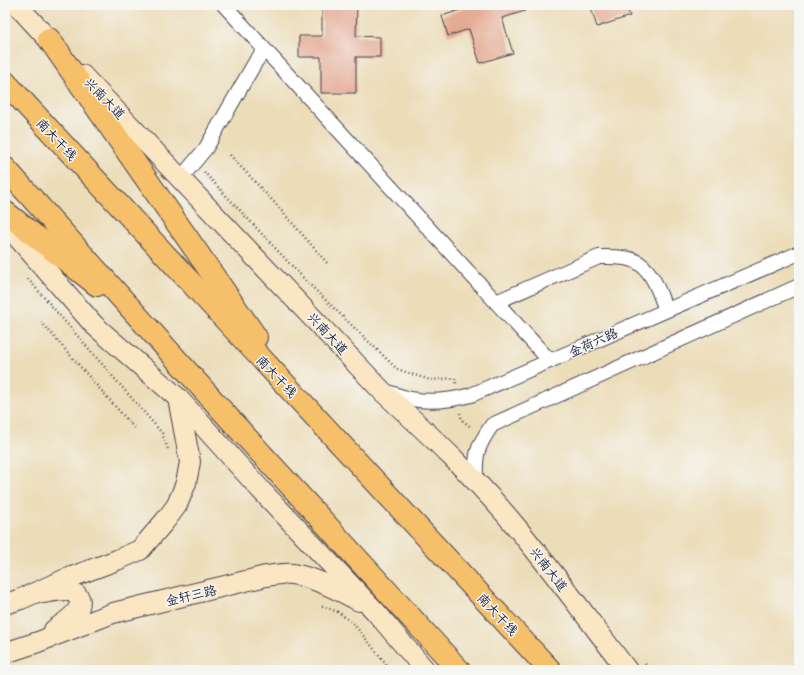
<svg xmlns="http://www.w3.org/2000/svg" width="804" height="675" viewBox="0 0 804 675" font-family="'Comic Neue','LXGW WenKai TC',sans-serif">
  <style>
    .building { fill: #e4a790 }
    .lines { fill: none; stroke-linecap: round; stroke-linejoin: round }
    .street-casing { stroke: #403e4e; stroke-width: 16 }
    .secondary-casing { stroke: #403e4e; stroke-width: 22 }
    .highway-casing { stroke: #403e4e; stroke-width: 24 }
    .path { stroke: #403e4e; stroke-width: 2.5; stroke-dasharray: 1 3; stroke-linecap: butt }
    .street { stroke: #fff; stroke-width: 14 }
    .secondary { stroke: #fbe6c4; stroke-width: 20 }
    .highway { stroke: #f6c06b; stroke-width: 22 }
    .labels { text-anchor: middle; stroke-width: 3; stroke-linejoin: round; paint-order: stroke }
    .street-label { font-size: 13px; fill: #22223b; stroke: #f6f6f2 }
  </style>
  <rect width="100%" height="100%" fill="#f6f6f2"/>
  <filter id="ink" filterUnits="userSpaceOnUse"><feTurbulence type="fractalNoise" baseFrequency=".025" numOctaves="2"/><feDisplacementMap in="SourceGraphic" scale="8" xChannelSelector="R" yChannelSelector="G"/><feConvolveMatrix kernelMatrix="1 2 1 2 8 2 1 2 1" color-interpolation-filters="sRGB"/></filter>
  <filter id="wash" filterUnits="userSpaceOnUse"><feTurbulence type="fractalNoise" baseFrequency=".012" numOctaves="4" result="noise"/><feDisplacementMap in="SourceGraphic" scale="16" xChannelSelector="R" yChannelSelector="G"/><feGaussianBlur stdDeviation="0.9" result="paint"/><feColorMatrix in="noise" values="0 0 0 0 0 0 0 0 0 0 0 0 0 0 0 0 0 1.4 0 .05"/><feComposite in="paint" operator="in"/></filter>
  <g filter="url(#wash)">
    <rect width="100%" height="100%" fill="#ecddb9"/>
    <g id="blocks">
      <!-- building -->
      <g class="building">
        <path d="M461 5H523L525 11 502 18 513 53 480 63 469 29 448 36 442 16 463 9Z"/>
        <path d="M590 5H626L630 16 597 27Z"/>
        <path d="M322 6H357L356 36 380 37V57H356V93H321V57H299V36H322Z"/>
      </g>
    </g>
  </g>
  <g filter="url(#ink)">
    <use href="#blocks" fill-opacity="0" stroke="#403e4e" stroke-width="1"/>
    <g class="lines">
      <defs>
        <g id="street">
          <path d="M224 5 550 361"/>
          <path d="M181 178 206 148 256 61 265 50"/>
          <path d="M496 302 599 257C610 257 623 256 633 260 653 268 659 293 666 310"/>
          <path d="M385 391C394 394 403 398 412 399 432 403 452 400 471 395L799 253"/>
          <path d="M476 482C475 455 476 448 492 425L799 286"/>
        </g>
        <g id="secondary">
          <path d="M17 5 60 52"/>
          <path d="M82 75 382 391C429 434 477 479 518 529 556 575 591 623 627 670"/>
          <path d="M5 223 94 325 178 398 260 489 375 611 425 670"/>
          <path d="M44 593C55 591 72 586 79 598 81 601 80 604 79 607 75 617 62 624 54 630"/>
          <path d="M5 604 21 599 66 579 117 560 140 550 165 521 177 505 186 483 190 462 178 398"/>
          <path d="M5 653 38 642 113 613 266 576C274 575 284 573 292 574 313 577 341 591 359 601"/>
        </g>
        <g id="highway">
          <path d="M49 39 256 337"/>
          <path d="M5 82 550 670"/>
          <path d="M5 168 236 426 459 670"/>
          <path d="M5 212 97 285"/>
        </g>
      </defs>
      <!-- street casing -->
      <use href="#street" class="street-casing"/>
      <!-- secondary casing -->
      <use href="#secondary" class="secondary-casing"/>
      <!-- highway casing -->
      <use href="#highway" class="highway-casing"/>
      <!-- path -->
      <g class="path">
        <path d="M230 155 273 201 328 264"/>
        <path d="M204 172 307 282 397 369 430 380 455 378 456 384"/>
        <path d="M28 279 162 433 168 449"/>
        <path d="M41 322 136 430"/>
        <path d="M460 413 462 420 472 428"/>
        <path d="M322 606 338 612 353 623 391 670"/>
        <path d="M645 664 650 670"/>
      </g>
      <!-- street -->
      <use href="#street" class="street"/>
      <!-- secondary -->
      <use href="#secondary" class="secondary"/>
      <!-- highway -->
      <use href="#highway" class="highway"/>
    </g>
  </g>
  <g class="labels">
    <!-- street labels -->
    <g class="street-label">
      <text transform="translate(105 98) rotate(46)" y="5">兴南大道</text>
      <text transform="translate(57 139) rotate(47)" y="5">南大干线</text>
      <text transform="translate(328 333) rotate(47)" y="5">兴南大道</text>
      <text transform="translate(593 342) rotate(-24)" y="5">金荷六路</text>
      <text transform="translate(277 376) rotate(47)" y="5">南大干线</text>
      <text transform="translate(549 569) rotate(52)" y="5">兴南大道</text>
      <text transform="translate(191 595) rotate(-13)" y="5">金轩三路</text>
      <text transform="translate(498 614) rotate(47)" y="5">南大干线</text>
    </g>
  </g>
  <!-- margin -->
  <rect width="804" height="675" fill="none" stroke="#f6f6f2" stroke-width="20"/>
</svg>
